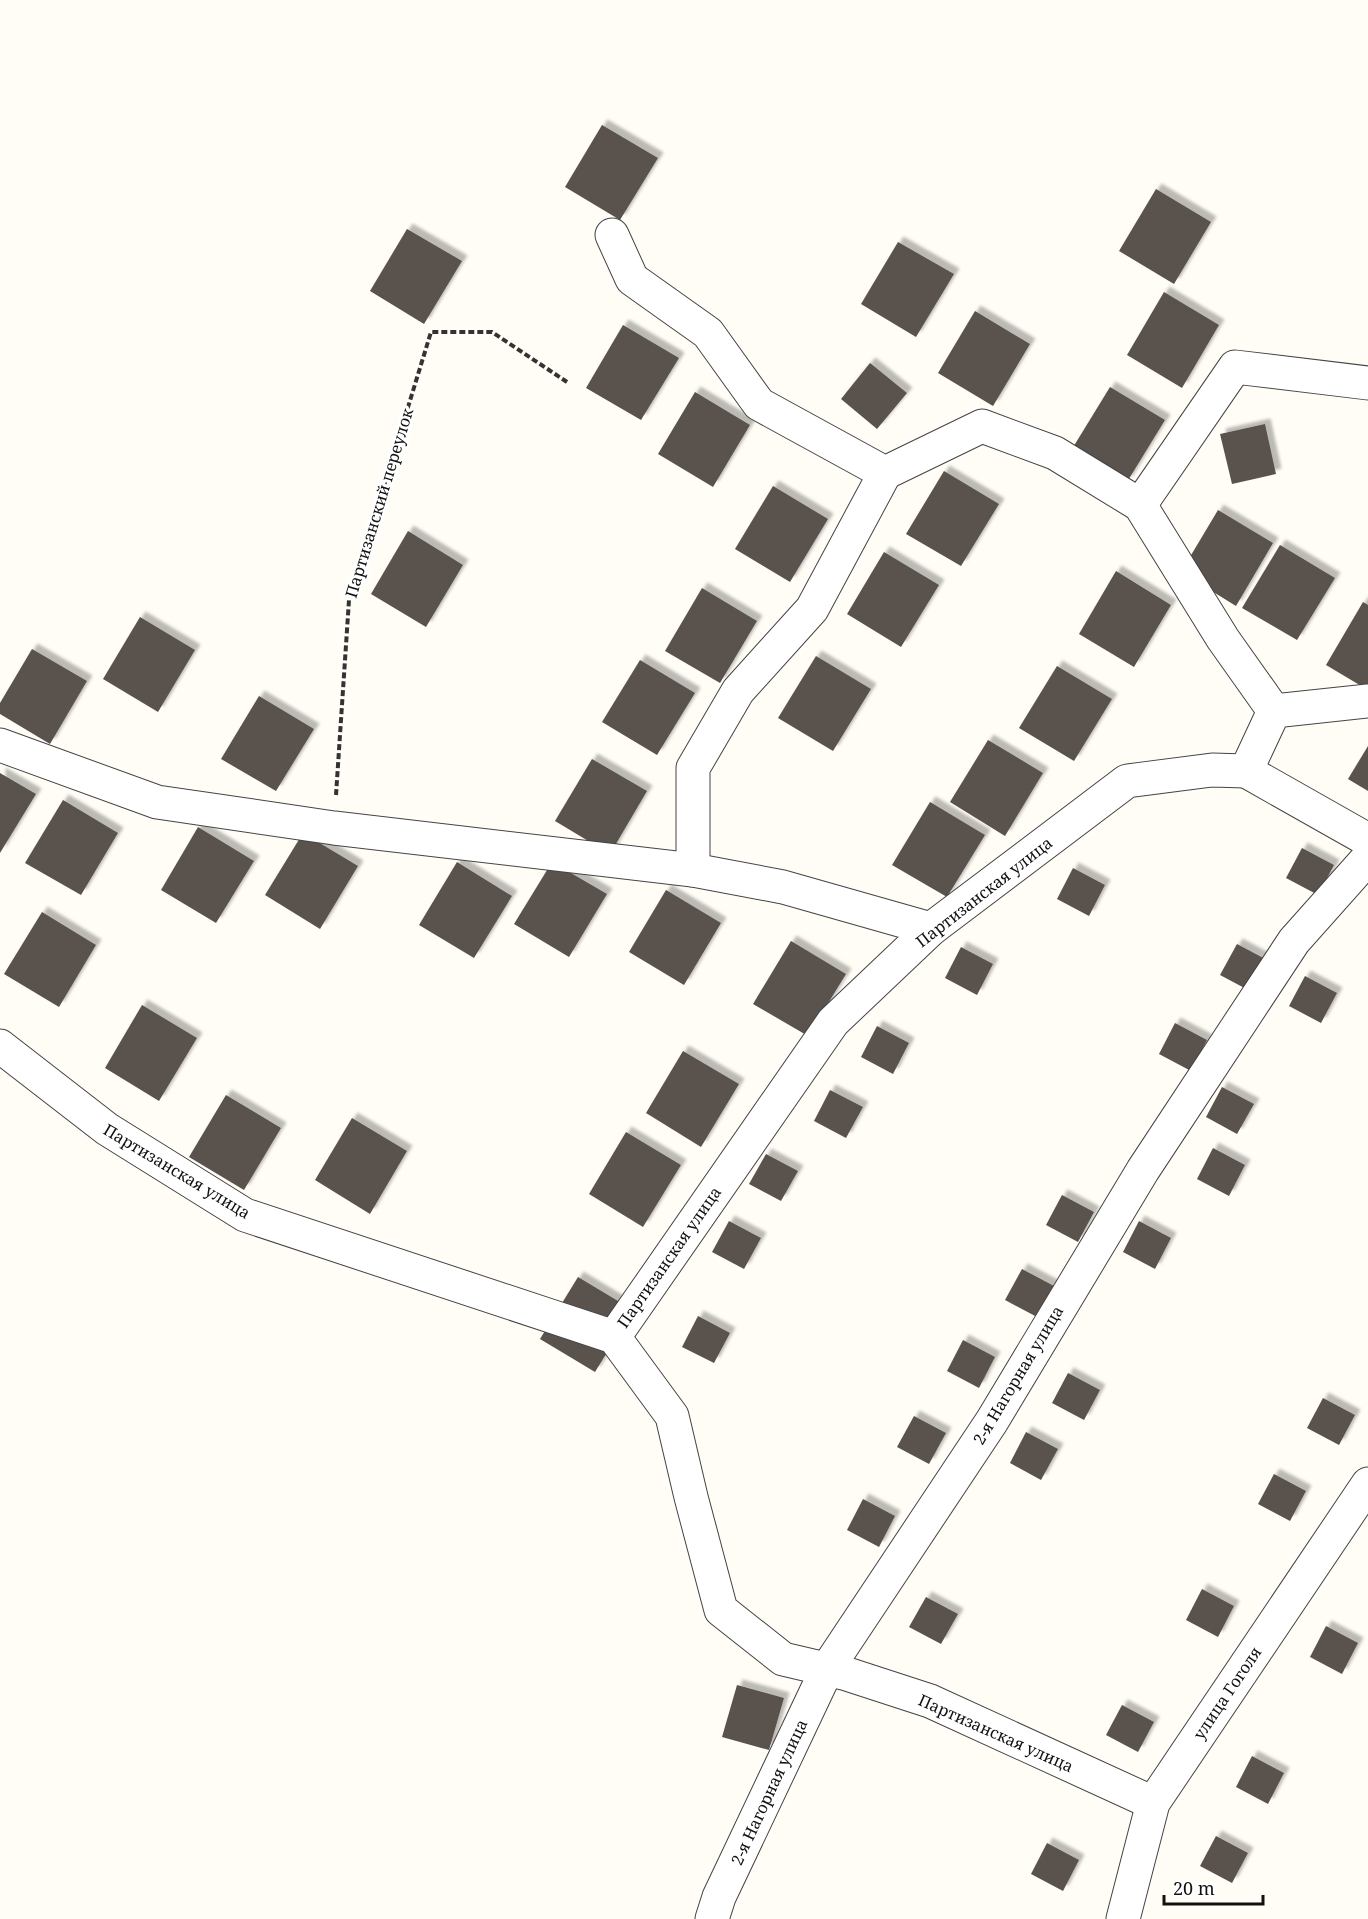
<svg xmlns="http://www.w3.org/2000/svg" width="1368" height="1919" viewBox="0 0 1368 1919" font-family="'Noto Serif',serif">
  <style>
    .building { fill: #5a524d; filter: url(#shadow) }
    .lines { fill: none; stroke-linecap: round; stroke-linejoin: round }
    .minor-casing { stroke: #444; stroke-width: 35 }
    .path { stroke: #333; stroke-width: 4; stroke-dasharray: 6 3; stroke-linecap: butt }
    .minor { stroke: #fff; stroke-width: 33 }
    .labels { text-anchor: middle; stroke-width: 6; stroke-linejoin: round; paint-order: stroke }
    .street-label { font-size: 16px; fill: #111; stroke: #fff }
  </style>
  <defs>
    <filter id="shadow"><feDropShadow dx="5.5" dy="-5.5" stdDeviation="1.5" flood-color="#0004"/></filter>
  </defs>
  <rect width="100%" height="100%" fill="#fffdf5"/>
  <!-- building -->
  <g class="building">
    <path d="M602 125 658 158 620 220 565 187Z"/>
    <path d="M1156 189 1211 222 1174 284 1119 251Z"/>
    <path d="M407 229 462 261 424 324 370 291Z"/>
    <path d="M898 242 954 274 916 337 861 304Z"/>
    <path d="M1164 292 1219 325 1182 388 1127 355Z"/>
    <path d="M975 311 1030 344 993 406 938 373Z"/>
    <path d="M623 325 679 358 641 420 586 388Z"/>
    <path d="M870 363 907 393 877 429 841 399Z"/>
    <path d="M1110 387 1165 420 1127 482 1072 449Z"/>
    <path d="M695 392 750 425 713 487 658 454Z"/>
    <path d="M1265 424 1276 474 1232 484 1220 434Z"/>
    <path d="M944 471 999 504 961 566 906 534Z"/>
    <path d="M773 486 828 519 790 582 735 549Z"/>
    <path d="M1218 510 1273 543 1236 606 1181 572Z"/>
    <path d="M408 531 463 565 426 627 371 594Z"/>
    <path d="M1280 545 1335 578 1297 640 1242 608Z"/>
    <path d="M884 552 939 585 901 647 847 614Z"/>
    <path d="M1116 571 1171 605 1134 667 1079 634Z"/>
    <path d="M702 588 757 621 720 683 665 651Z"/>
    <path d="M1363 602 1368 605V690L1326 665Z"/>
    <path d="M140 617 195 650 158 712 103 679Z"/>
    <path d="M32 649 87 681 50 744 0 714V703Z"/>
    <path d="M816 656 871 689 833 751 778 718Z"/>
    <path d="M640 660 695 693 657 755 602 722Z"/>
    <path d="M1057 666 1112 699 1074 761 1019 728Z"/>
    <path d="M259 696 314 729 276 791 221 759Z"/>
    <path d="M988 740 1043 773 1005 836 950 802Z"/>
    <path d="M1368 746V791L1348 779Z"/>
    <path d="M592 759 647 791 610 854 555 821Z"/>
    <path d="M0 773 36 794 0 853Z"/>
    <path d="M63 800 118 833 81 895 25 863Z"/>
    <path d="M930 802 985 835 947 897 892 865Z"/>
    <path d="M198 827 254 861 216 923 161 890Z"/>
    <path d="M303 833 358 866 320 929 265 895Z"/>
    <path d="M1302 848 1334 865 1318 895 1286 878Z"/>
    <path d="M457 862 512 896 474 958 419 925Z"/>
    <path d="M552 862 607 894 569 957 514 924Z"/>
    <path d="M1073 868 1105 885 1089 916 1057 899Z"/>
    <path d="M666 890 721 923 684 985 629 952Z"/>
    <path d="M42 912 96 945 59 1007 4 974Z"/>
    <path d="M791 941 846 974 808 1036 753 1004Z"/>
    <path d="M1237 944 1269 961 1252 992 1220 975Z"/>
    <path d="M961 947 993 964 977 995 945 978Z"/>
    <path d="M1305 976 1337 993 1321 1023 1289 1006Z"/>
    <path d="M142 1005 197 1038 159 1101 105 1068Z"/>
    <path d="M1175 1023 1207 1040 1191 1071 1159 1054Z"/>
    <path d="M877 1026 909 1043 893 1074 861 1057Z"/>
    <path d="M683 1051 739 1084 701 1147 646 1113Z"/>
    <path d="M1222 1087 1254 1104 1237 1134 1206 1117Z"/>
    <path d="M830 1090 863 1107 846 1138 814 1121Z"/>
    <path d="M226 1095 281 1128 244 1190 189 1157Z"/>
    <path d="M352 1118 407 1151 370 1214 315 1180Z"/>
    <path d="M626 1132 681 1165 643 1227 589 1194Z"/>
    <path d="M1213 1148 1245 1165 1229 1196 1197 1179Z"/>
    <path d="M766 1154 798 1171 781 1201 749 1184Z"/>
    <path d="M1062 1195 1094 1212 1078 1242 1046 1225Z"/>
    <path d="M729 1221 761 1238 744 1269 712 1252Z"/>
    <path d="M1139 1221 1171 1238 1155 1269 1123 1252Z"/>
    <path d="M1022 1269 1054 1286 1037 1317 1005 1300Z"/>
    <path d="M578 1277 633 1310 595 1372 540 1339Z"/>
    <path d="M698 1316 730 1333 714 1363 682 1347Z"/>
    <path d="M963 1340 995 1357 979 1388 947 1371Z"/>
    <path d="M1068 1373 1100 1390 1084 1420 1052 1403Z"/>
    <path d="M1323 1398 1355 1415 1339 1445 1307 1428Z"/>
    <path d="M914 1416 946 1433 929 1464 897 1447Z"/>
    <path d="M1026 1432 1058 1449 1041 1480 1010 1463Z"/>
    <path d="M1274 1474 1306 1491 1290 1521 1258 1504Z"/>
    <path d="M863 1499 895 1516 879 1547 847 1530Z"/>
    <path d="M1202 1589 1234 1606 1218 1637 1186 1620Z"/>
    <path d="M926 1597 958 1614 941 1644 909 1627Z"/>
    <path d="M1326 1626 1358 1643 1342 1674 1310 1657Z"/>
    <path d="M737 1685 784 1698 769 1750 722 1737Z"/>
    <path d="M1122 1705 1154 1722 1138 1752 1106 1735Z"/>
    <path d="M1252 1756 1284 1773 1268 1804 1236 1787Z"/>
    <path d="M1216 1836 1248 1853 1232 1883 1200 1866Z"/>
    <path d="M1047 1843 1079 1860 1063 1891 1031 1874Z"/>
  </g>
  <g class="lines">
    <defs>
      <g id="minor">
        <path d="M612 235 632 279 708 333 759 404 885 473 982 426 1055 453 1140 505 1223 639 1274 711"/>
        <path d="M1140 505 1235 367 1368 383"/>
        <path d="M0 745 157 802 334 828 693 870 783 887 931 929"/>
        <path d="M1246 771 1368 840"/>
        <path d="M693 870V768L738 691 812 609 885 473"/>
        <path d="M0 1046 107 1129 245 1215 614 1337 672 1416 691 1497 721 1610 783 1659 847 1674 930 1701 1153 1803"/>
        <path d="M614 1337 833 1022 931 929 1127 781 1212 770 1246 771 1274 711 1368 701"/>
        <path d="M712 1919 719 1897 827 1669 992 1421 1143 1170 1294 941 1368 858"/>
        <path d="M1123 1919 1153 1803 1368 1484"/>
      </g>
    </defs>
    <!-- minor casing -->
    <use href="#minor" class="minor-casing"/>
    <!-- path -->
    <path class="path" d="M336 795 349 600 431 332H492L567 382"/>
    <!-- minor -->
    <use href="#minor" class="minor"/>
  </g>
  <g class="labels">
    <!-- street labels -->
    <g class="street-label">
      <text transform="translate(379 503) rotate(-73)" y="6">Партизанский переулок</text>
      <text transform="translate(984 892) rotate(-38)" y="6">Партизанская улица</text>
      <text transform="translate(177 1171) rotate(31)" y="6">Партизанская улица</text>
      <text transform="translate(669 1257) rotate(-55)" y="6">Партизанская улица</text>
      <text transform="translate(1018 1375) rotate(-59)" y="6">2-я Нагорная улица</text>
      <text transform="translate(1227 1693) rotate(-56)" y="6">улица Гоголя</text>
      <text transform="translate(996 1733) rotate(24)" y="6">Партизанская улица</text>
      <text transform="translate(769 1792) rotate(-65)" y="6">2-я Нагорная улица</text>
    </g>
  </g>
  <!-- scale -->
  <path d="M1164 1895v9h99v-9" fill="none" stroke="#111111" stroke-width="3"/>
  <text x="1173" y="1895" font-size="18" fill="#111111" stroke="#ffffff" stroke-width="4.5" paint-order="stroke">20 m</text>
</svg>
